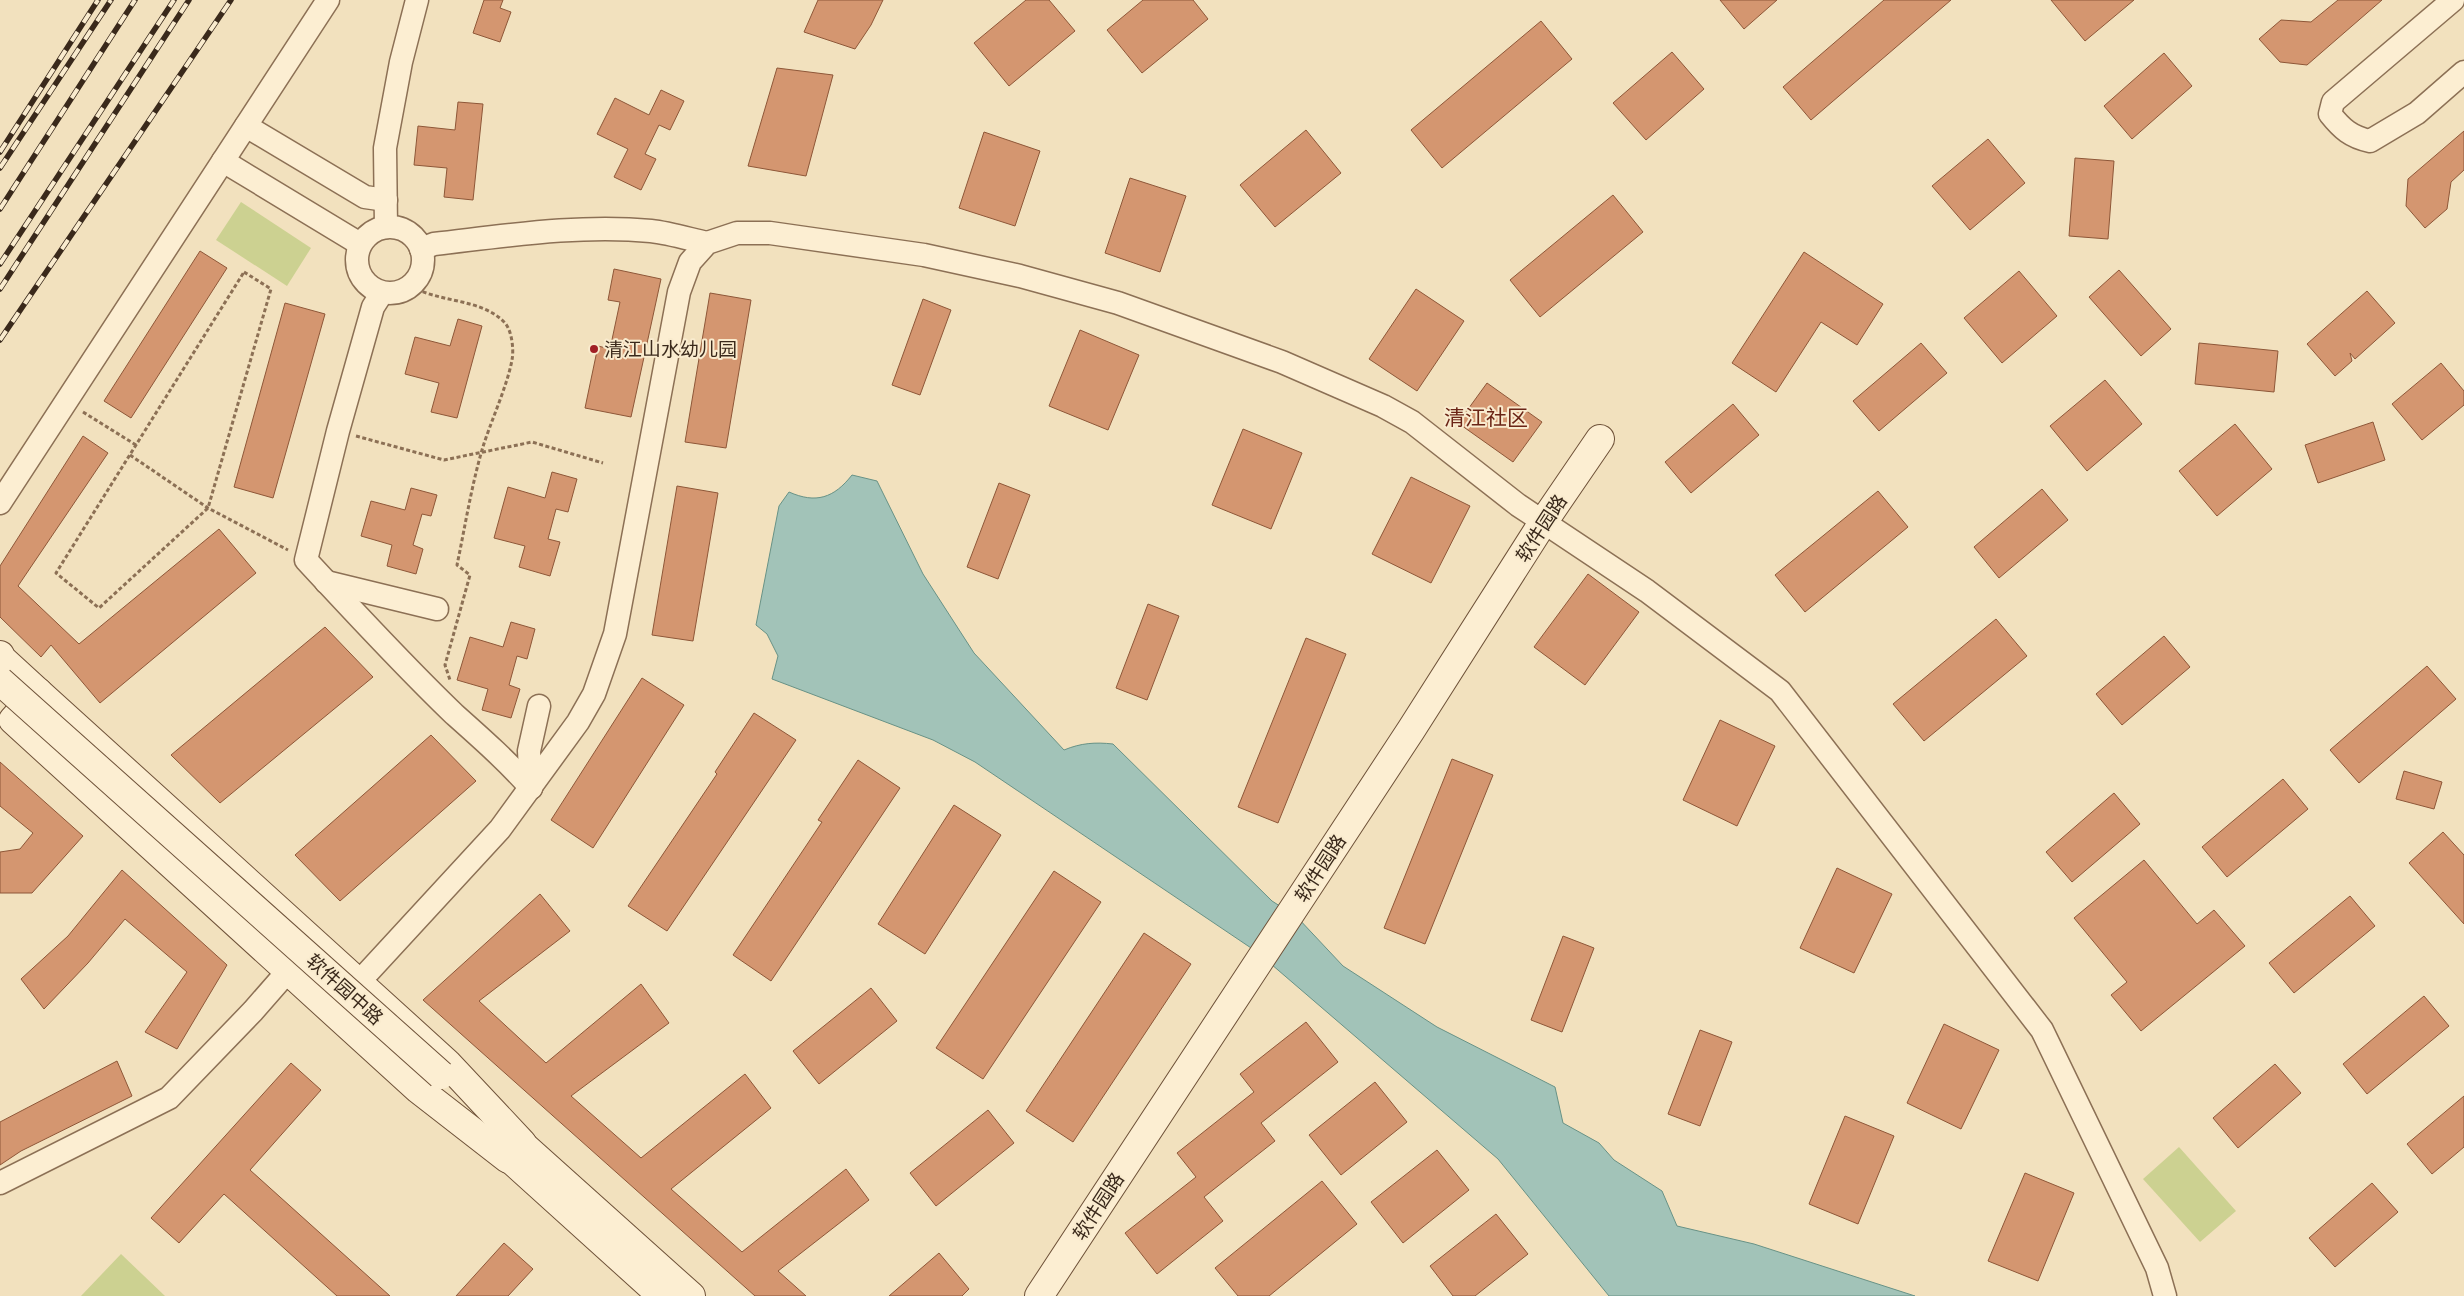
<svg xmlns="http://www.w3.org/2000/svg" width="2464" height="1296" viewBox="0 0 2464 1296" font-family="'Zilla Slab','Noto Sans SC',serif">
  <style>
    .green { fill: #ccd191 }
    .water { fill: #a2c3b8; stroke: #689286 }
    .building { fill: #d49670; stroke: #8e5738 }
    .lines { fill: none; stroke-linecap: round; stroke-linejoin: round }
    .street-casing { stroke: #8c7055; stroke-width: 25 }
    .secondary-casing { stroke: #6e5138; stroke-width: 30 }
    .path { stroke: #8c7055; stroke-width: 3; stroke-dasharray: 4 2.5; stroke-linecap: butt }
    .street { stroke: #fceed2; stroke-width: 22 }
    .secondary { stroke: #fceed2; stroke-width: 28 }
    .rail-casing { stroke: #3a291b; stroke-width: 5.5 }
    .rail { stroke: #f9ebce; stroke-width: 4; stroke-dasharray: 11; stroke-linecap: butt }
    .secondary-bridge-casing { stroke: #6e5138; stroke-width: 30; stroke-linecap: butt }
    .secondary-bridge { stroke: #fceed2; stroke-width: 28 }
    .poi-dot { fill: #a11f24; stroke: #f9ebce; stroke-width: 2 }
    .labels { text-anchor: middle; stroke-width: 4; stroke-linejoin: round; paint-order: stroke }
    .poi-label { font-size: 19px; fill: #3a291b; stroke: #f9ebce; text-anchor: start }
    .street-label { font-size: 19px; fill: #3a291b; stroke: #f9ebce }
    .quarter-label { font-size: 21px; fill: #6b2516; stroke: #f9ebce }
  </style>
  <rect width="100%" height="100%" fill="#f2e1be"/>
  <!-- green -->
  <g class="green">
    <path d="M241 202 311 248 287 286 216 240Z"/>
    <path d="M2179 1147 2236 1211 2200 1242 2143 1179Z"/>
    <path d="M121 1254 165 1296H81Z"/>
  </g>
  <!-- water -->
  <path class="water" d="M852 475 877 481 923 574 974 653 1064 750C1081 743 1095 742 1113 744L1272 901 1297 917 1343 966 1437 1027 1555 1087 1563 1123 1599 1143 1614 1160 1662 1191 1677 1226 1754 1244 1915 1296H1609L1498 1159 1257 952 975 762 933 740 772 679 778 656 767 634 756 625 779 506 789 492C816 504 834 498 852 475Z"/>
  <!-- building -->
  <g class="building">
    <path d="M484 0H503L500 8 511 12 500 42 473 33Z"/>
    <path d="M818 0H883L871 25 855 49 804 32Z"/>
    <path d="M1026 0H1049L1075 31 1009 86 974 43Z"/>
    <path d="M1143 0H1193L1208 19 1142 73 1107 30Z"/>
    <path d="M1720 0H1777L1744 29Z"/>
    <path d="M1884 0H1951L1811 120 1783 87Z"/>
    <path d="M2051 0H2134L2085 41Z"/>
    <path d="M2338 0H2382L2307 65 2280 62 2259 39 2281 20 2311 22Z"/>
    <path d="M1541 21 1572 59 1442 168 1411 130Z"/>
    <path d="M1672 52 1704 89 1646 140 1613 103Z"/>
    <path d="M2164 53 2192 86 2132 139 2104 106Z"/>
    <path d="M777 68 833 75 806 176 748 166Z"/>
    <path d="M661 90 684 101 670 130 659 125 645 154 656 159 641 190 614 177 628 149 597 134 615 98 649 115Z"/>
    <path d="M458 102 483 104 473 200 444 197 447 168 414 165 418 126 455 130Z"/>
    <path d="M1306 130 1341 173 1275 227 1240 185Z"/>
    <path d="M2464 131V170L2451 182 2447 209 2425 228 2406 206 2408 179Z"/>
    <path d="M984 132 1040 151 1015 226 959 208Z"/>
    <path d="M1988 139 2025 183 1970 230 1932 186Z"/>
    <path d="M2075 158 2114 161 2108 239 2069 236Z"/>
    <path d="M1130 178 1186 196 1160 272 1105 253Z"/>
    <path d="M1613 195 1643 232 1540 317 1510 280Z"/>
    <path d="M200 251 227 268 131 418 104 401Z"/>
    <path d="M1804 252 1883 304 1857 345 1821 322 1776 392 1732 363Z"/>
    <path d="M614 269 661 279 631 417 585 408 598 346 610 349 620 302 608 300Z"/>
    <path d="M2119 270 2171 329 2141 356 2089 297Z"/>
    <path d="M2019 271 2057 316 2002 363 1964 318Z"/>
    <path d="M1416 289 1464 321 1417 391 1369 359Z"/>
    <path d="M2367 291 2395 323 2355 359 2350 353 2352 361 2335 376 2307 344Z"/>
    <path d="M710 293 751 300 726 448 685 442Z"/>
    <path d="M923 299 951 310 920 395 892 385Z"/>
    <path d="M285 303 325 314 273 498 234 487Z"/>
    <path d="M458 319 482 326 457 418 431 412 439 383 405 374 415 337 450 346Z"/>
    <path d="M1080 330 1139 355 1108 430 1049 406Z"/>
    <path d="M1921 343 1947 373 1879 431 1853 401Z"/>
    <path d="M2199 343 2278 351 2274 392 2195 384Z"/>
    <path d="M2441 363 2464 391V405L2422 440 2392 404Z"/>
    <path d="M2105 380 2142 424 2087 471 2050 426Z"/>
    <path d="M1487 383 1542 422 1513 462 1458 423Z"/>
    <path d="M1733 404 1759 435 1691 493 1665 462Z"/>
    <path d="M2373 422 2385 460 2318 483 2305 445Z"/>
    <path d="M2235 424 2272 469 2217 516 2179 471Z"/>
    <path d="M1243 429 1302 453 1271 529 1212 505Z"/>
    <path d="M83 436 108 453 18 586 79 644 219 529 256 573 100 703 51 645 41 657 0 617V566Z"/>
    <path d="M552 472 577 479 568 512 556 509 548 539 560 542 550 576 519 567 525 546 494 538 508 487 545 498Z"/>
    <path d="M1411 477 1470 506 1431 583 1372 554Z"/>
    <path d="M999 483 1030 495 998 579 967 567Z"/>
    <path d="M677 486 718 493 693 641 652 635Z"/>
    <path d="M411 488 437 495 431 516 422 514 413 545 423 549 416 574 387 566 392 545 361 536 371 501 405 510Z"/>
    <path d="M2042 489 2068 520 1999 578 1974 547Z"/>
    <path d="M1878 491 1908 527 1805 612 1775 575Z"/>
    <path d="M1588 574 1639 612 1585 685 1534 647Z"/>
    <path d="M1148 604 1179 616 1147 700 1116 688Z"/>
    <path d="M1996 619 2027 656 1924 741 1893 704Z"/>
    <path d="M511 622 535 629 527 659 517 656 509 685 520 689 511 718 482 710 488 689 457 680 470 637 503 647Z"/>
    <path d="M325 627 373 677 220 803 171 755Z"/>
    <path d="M2164 636 2190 667 2122 725 2096 694Z"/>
    <path d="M1306 638 1346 654 1278 823 1238 807Z"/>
    <path d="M2427 666 2456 699 2359 783 2330 750Z"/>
    <path d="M642 678 684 705 593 848 551 820Z"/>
    <path d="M754 713 796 740 667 931 628 906 717 774 715 772Z"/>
    <path d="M1720 720 1775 746 1737 826 1683 800Z"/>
    <path d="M431 735 476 781 340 901 295 855Z"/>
    <path d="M1452 759 1493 775 1425 944 1384 928Z"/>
    <path d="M858 760 900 788 771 981 733 955 822 822 818 820Z"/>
    <path d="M0 762 83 836 32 893H0V852L20 849 33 833 0 806Z"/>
    <path d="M2404 771 2442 782 2434 809 2396 799Z"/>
    <path d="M2283 779 2308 809 2227 877 2202 847Z"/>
    <path d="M2114 793 2140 824 2072 882 2046 852Z"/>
    <path d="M954 805 1001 835 925 954 878 924Z"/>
    <path d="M2443 832 2464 855V924L2409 863Z"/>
    <path d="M2144 860 2197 924 2214 910 2245 946 2141 1031 2111 995 2127 982 2074 918Z"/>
    <path d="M1837 868 1892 894 1854 973 1800 948Z"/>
    <path d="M122 870 227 965 177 1049 145 1032 187 972 125 919 88 963 44 1009 21 979 68 936Z"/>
    <path d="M1054 871 1101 902 983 1079 936 1048Z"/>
    <path d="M540 894 570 931 479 1001 546 1063 641 984 669 1023 571 1096 641 1158 745 1074 771 1108 671 1189 742 1252 846 1169 869 1200 778 1271 806 1296H755L423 1000Z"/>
    <path d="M2350 896 2375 926 2294 993 2269 963Z"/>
    <path d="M1144 933 1191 964 1073 1142 1026 1111Z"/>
    <path d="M1563 936 1594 948 1562 1032 1531 1020Z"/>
    <path d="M871 988 897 1021 819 1084 793 1051Z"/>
    <path d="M2424 996 2449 1026 2367 1094 2343 1064Z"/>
    <path d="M1306 1022 1338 1062 1261 1123 1275 1141 1204 1197 1223 1221 1157 1274 1125 1233 1196 1177 1177 1153 1254 1092 1240 1074Z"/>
    <path d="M1944 1024 1999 1050 1961 1129 1907 1103Z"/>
    <path d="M1700 1030 1732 1042 1700 1126 1668 1114Z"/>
    <path d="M117 1061 132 1096 21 1151 0 1165V1122Z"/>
    <path d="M291 1063 321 1090 250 1170 390 1296H337L224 1194 179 1243 151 1218Z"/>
    <path d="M2275 1064 2301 1093 2238 1148 2213 1118Z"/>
    <path d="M1375 1082 1407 1122 1341 1175 1309 1135Z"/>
    <path d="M2464 1096V1147L2432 1174 2407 1144Z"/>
    <path d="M988 1110 1014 1143 936 1206 910 1173Z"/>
    <path d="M1845 1116 1894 1136 1858 1224 1809 1204Z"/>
    <path d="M1437 1150 1469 1190 1403 1243 1371 1202Z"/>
    <path d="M2025 1173 2074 1193 2038 1281 1988 1261Z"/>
    <path d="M1322 1181 1357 1224 1269 1296H1238L1215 1268Z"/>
    <path d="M2372 1183 2398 1212 2335 1267 2309 1238Z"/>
    <path d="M1496 1214 1528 1254 1475 1296H1453L1430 1266Z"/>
    <path d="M504 1243 533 1269 508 1296H456Z"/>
    <path d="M939 1253 969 1289 962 1296H889Z"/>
  </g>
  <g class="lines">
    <defs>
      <g id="street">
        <path d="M2453 0 2333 102 2330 114C2342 129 2351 137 2370 141L2417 113 2464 72"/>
        <path d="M246 126 365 197 386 200"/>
        <path d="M223 161 360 244"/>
        <circle cx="390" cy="260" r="33"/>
        <path d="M386 227 385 148 401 62 417 0"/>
        <path d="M421 249 434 244C505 236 579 224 651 231 669 233 689 239 707 243"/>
        <path d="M382 293 373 307 338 431 306 560C354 612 403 665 454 714 481 738 507 761 531 788"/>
        <path d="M0 503 328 0"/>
        <path d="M326 582 437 609"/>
        <path d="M531 788 529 751 539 706"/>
        <path d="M359 982 500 829 578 722 594 694 615 634 679 292 690 262 707 243 737 233H770L924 255 1020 276 1118 303 1282 362 1383 406 1412 422 1518 505 1647 591 1780 691 2042 1030 2157 1268 2165 1296"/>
        <path d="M0 1183 169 1098 253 1011 288 971"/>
      </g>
      <g id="secondary">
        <path d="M0 655 2 659 38 692 447 1063 522 1143"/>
        <path d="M38 692 13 720 418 1089 508 1159"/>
        <path d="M508 1132 691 1296"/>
        <path d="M496 1146 662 1296"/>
        <path d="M1039 1296 1411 730 1544 521 1600 439"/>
      </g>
    </defs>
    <!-- street casing -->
    <use href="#street" class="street-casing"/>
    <!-- secondary casing -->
    <use href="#secondary" class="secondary-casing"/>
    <!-- path -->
    <g class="path">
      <path d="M244 272 271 289 208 508 99 608 56 573Z"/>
      <path d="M411 286C439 303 482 298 505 323 512 331 514 350 512 360 507 387 490 423 482 450 471 488 465 527 457 565L470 575 445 665 450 680"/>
      <path d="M83 412 136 445"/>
      <path d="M356 436 444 460 532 442 603 463"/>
      <path d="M130 455 208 508 288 550"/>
    </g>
    <!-- street -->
    <use href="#street" class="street"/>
    <!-- secondary -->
    <use href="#secondary" class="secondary"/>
    <defs>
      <g id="rail">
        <path d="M0 152 98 0"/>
        <path d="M0 168 111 0"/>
        <path d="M0 209 135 0"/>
        <path d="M0 264 174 0"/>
        <path d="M0 289 189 0"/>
        <path d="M0 340 231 0"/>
      </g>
    </defs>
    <!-- rail casing -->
    <use href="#rail" class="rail-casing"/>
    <!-- rail -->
    <use href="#rail" class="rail"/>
    <defs>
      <path id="secondary-bridge" d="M0 681 441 1075"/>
    </defs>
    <!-- secondary-bridge casing -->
    <use href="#secondary-bridge" class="secondary-bridge-casing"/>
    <!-- secondary-bridge -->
    <use href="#secondary-bridge" class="secondary-bridge"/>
  </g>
  <!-- markers -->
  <circle class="poi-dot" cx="594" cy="349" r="5"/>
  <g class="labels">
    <!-- poi labels -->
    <g class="poi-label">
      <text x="604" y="356">清江山水幼儿园</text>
    </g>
    <!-- street labels -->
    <g class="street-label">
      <text transform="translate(1541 528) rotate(-57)" y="7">软件园路</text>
      <text transform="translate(1320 868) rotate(-57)" y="7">软件园路</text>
      <text transform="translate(345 989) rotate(42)" y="7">软件园中路</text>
      <text transform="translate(1098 1206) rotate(-57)" y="7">软件园路</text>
    </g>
    <!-- quarter labels -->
    <g class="quarter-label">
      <text x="1486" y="425">清江社区</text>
    </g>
  </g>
</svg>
